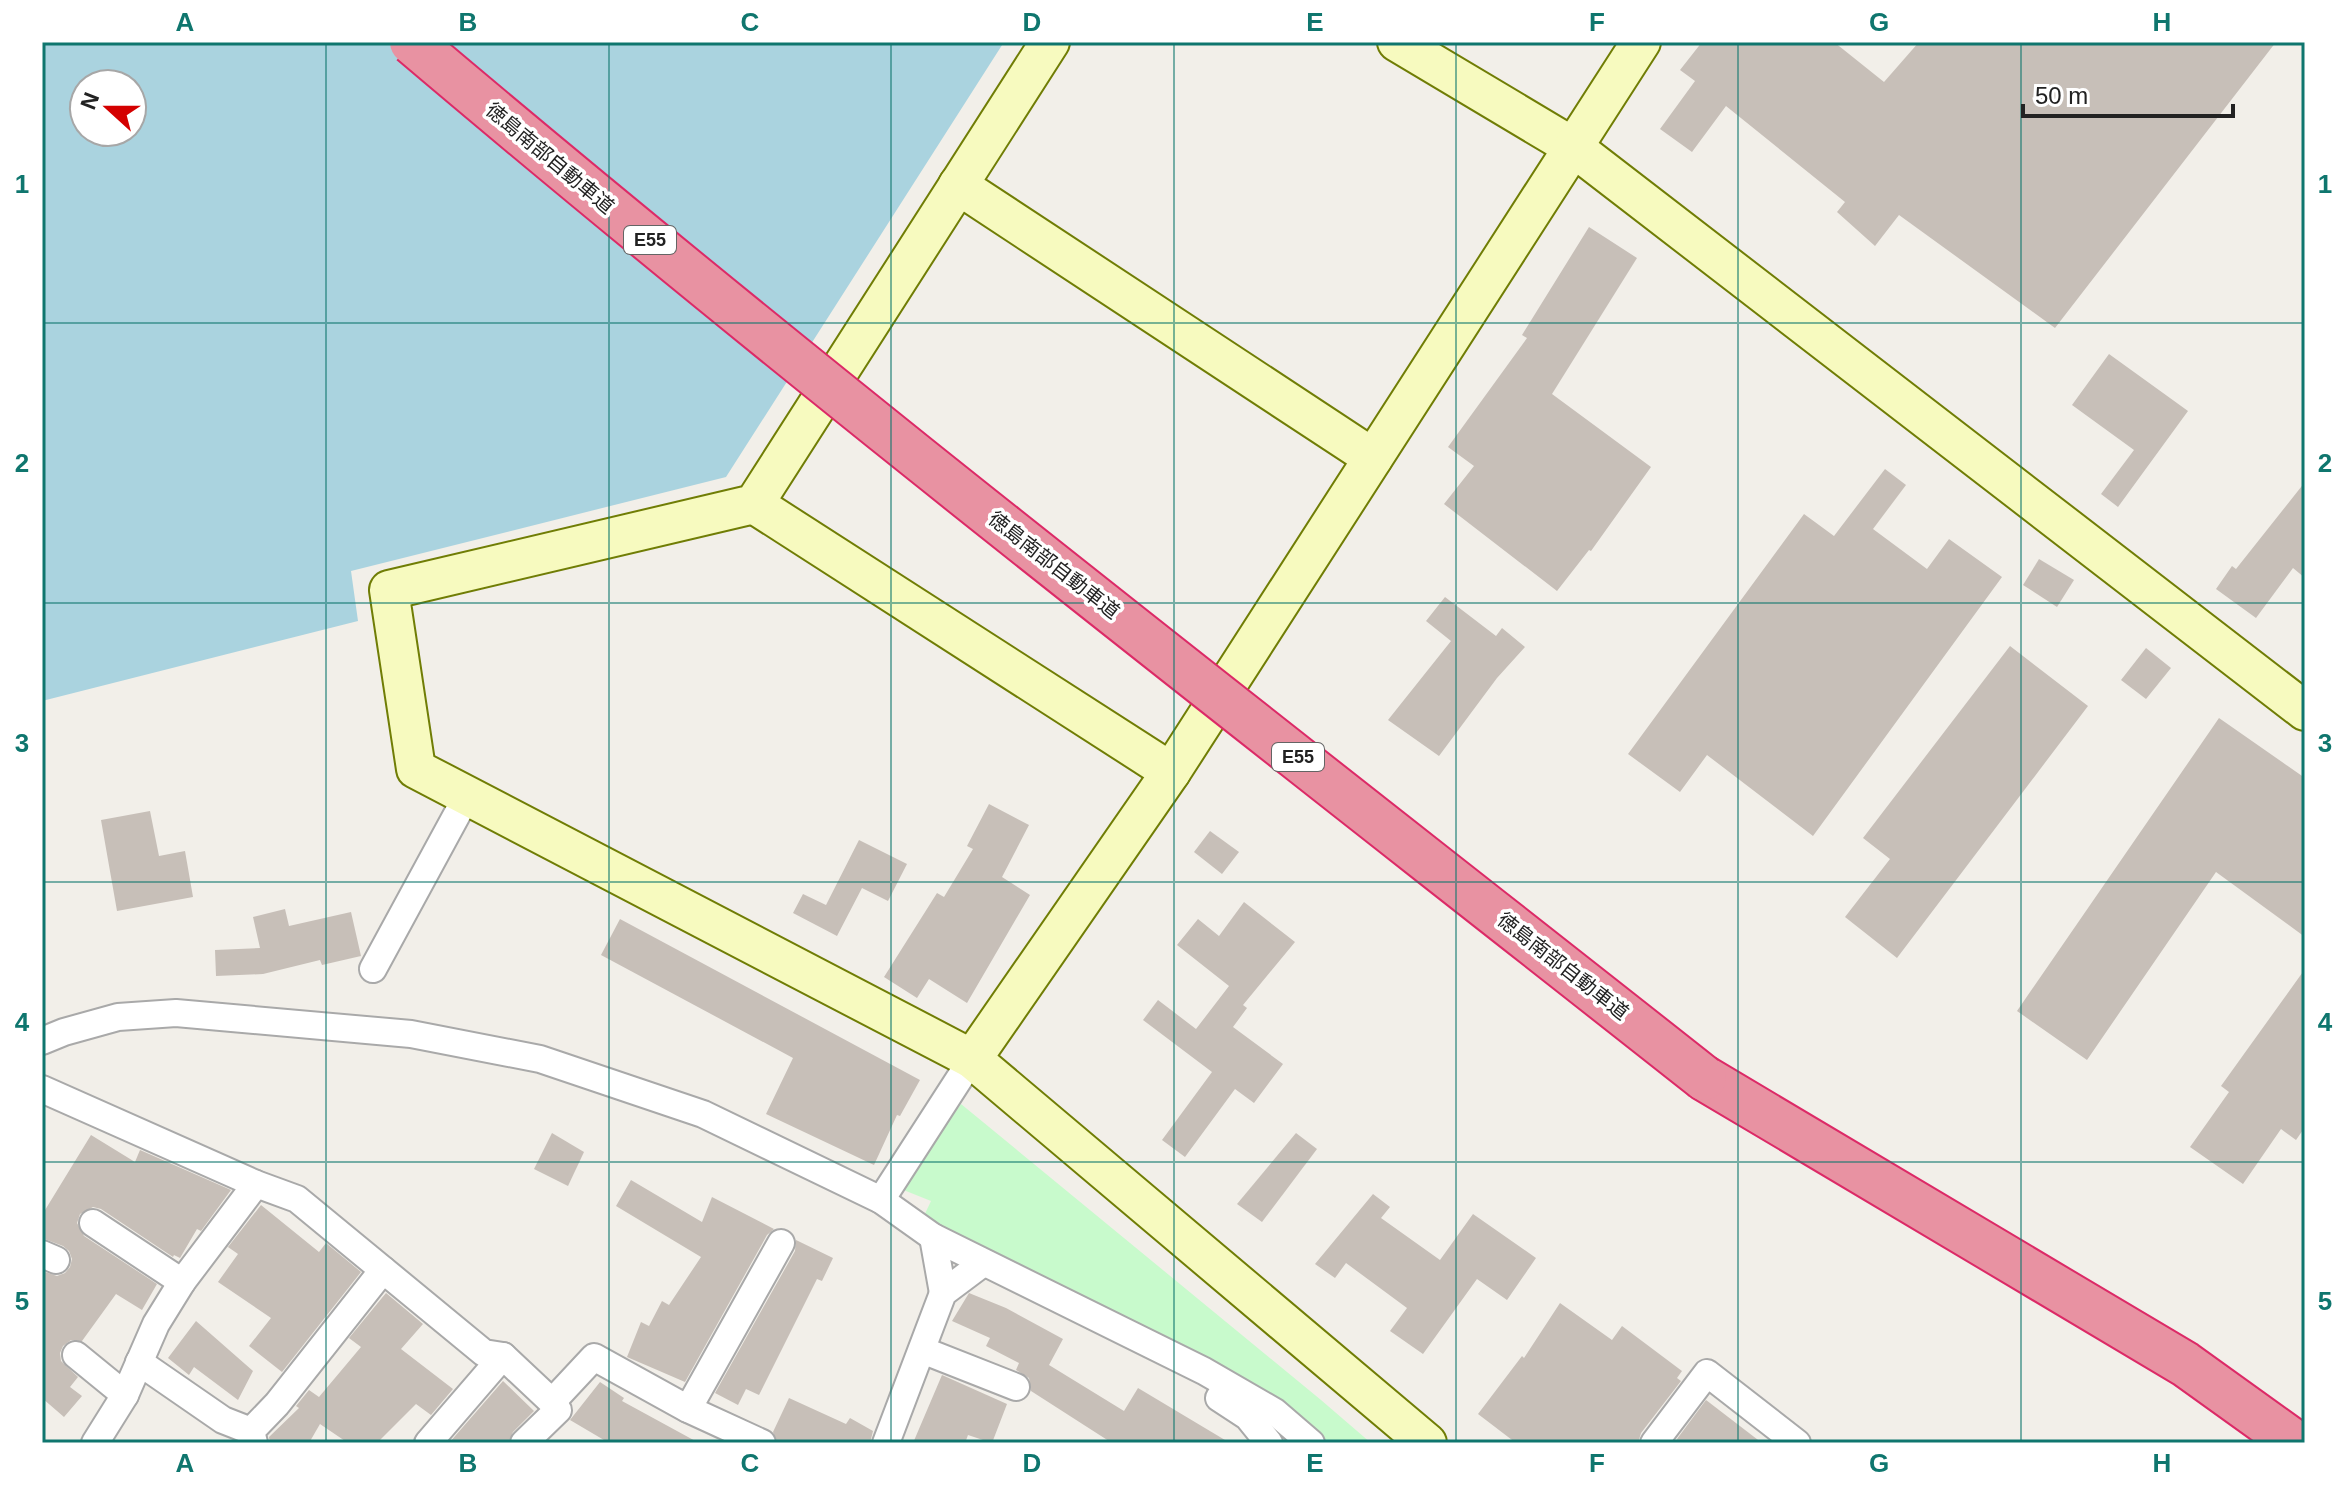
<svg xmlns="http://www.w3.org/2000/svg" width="2347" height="1485" viewBox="0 0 2347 1485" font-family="Arial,'Noto Sans JP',sans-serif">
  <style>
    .park { fill: #c8facc }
    .water { fill: #aad3df; fill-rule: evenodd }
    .building { fill: #c7bfb8 }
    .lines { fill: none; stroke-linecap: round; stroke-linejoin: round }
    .street-casing { stroke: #a9a9a9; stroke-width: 30 }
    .secondary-casing { stroke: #707d05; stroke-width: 42 }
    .highway-casing { stroke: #dc2a67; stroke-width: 48 }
    .street { stroke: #fff; stroke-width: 26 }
    .secondary { stroke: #f7fabf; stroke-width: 38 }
    .highway { stroke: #e892a2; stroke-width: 44 }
    .highway-bridge-casing { stroke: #dc2a67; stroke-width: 48; stroke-linecap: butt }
    .highway-bridge { stroke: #e892a2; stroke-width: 44 }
    .grid { fill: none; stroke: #0f766e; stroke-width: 2; stroke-opacity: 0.55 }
    .labels { text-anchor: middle; stroke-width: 7; stroke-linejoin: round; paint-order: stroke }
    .shield { fill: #fff; stroke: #646464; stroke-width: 2 }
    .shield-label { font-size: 18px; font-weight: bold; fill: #222 }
    .street-label { font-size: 20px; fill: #222; stroke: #fff }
    .neatline { fill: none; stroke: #0f766e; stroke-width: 3 }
    .grid-label { font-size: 26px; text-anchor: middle; font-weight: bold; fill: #0f766e }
  </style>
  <rect width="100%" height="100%" fill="#f2efe9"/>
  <!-- park -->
  <path class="park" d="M961 1104 1321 1400 1371 1443H1322L922 1220 931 1201 901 1189Z"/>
  <!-- water -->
  <path class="water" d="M42 42H1004L726 477 351 571 358 621 42 701ZM84 84H132V132H84Z"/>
  <!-- building -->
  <g class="building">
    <path d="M1702 42H1834L1884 82 1919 42H2276L2055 328 1899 215 1875 246 1837 212 1845 202 1726 106 1692 152 1660 129 1695 81 1680 70Z"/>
    <path d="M1589 227 1637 258 1552 394 1651 467 1591 551 1589 550 1557 591 1444 504 1474 466 1448 447 1527 338 1522 335Z"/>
    <path d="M2109 354 2188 411 2118 507 2101 494 2134 450 2072 405Z"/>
    <path d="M1885 469 1906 485 1873 529 1927 569 1949 539 2002 577 1813 836 1707 755 1680 792 1628 754 1804 514 1834 536Z"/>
    <path d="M2305 482V578L2293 568 2256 618 2216 589 2232 566 2236 569Z"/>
    <path d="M2039 559 2074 580 2057 607 2023 585Z"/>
    <path d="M1445 597 1496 636 1502 628 1525 647 1497 678 1439 756 1388 720 1451 641 1426 621Z"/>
    <path d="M2010 646 2088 706 1897 958 1845 917 1890 859 1863 838Z"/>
    <path d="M2146 648 2171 668 2146 699 2121 680Z"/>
    <path d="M2219 718 2305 778V937L2216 872 2087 1060 2017 1011Z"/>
    <path d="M989 804 1029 825 1002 877 1030 895 967 1003 929 979 917 998 884 977 937 893 944 897 973 849 967 846Z"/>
    <path d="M150 811 159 856 185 851 193 897 117 911 101 820Z"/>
    <path d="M1210 831 1239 852 1222 874 1194 852Z"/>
    <path d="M859 840 907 864 888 901 862 888 837 936 793 913 803 894 826 905Z"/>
    <path d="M1244 902 1295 942 1243 1005 1247 1008 1233 1027 1283 1064 1254 1103 1235 1089 1185 1157 1162 1140 1212 1072 1143 1020 1158 1000 1196 1029 1229 986 1177 945 1198 919 1219 936Z"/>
    <path d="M285 909 289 926 351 912 361 956 322 965 320 960 263 974 216 976 215 950 260 948 253 917Z"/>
    <path d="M620 919 920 1080 900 1116 897 1115 874 1165 766 1114 793 1058 601 955Z"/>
    <path d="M2305 969V1127L2296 1140 2281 1129 2243 1184 2190 1147 2229 1092 2221 1086Z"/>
    <path d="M552 1133 584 1152 568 1186 534 1169Z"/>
    <path d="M1296 1133 1317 1149 1262 1222 1237 1204Z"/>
    <path d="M91 1135 135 1162 140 1150 231 1190 201 1231 197 1229 180 1258 174 1255 173 1257 101 1209 93 1207 80 1214 77 1223 84 1236 157 1284 142 1310 116 1294 82 1341 71 1340 63 1346 60 1353 61 1361 78 1377 70 1387 82 1396 64 1417 42 1398V1271L57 1276 65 1273 70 1267 72 1259 69 1251 63 1246 42 1238V1215Z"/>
    <path d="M631 1180 702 1222 712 1197 774 1229 767 1235 685 1382 627 1357 641 1322 649 1326 662 1301 669 1305 701 1257 616 1206Z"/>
    <path d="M1373 1194 1390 1207 1381 1218 1440 1260 1473 1214 1536 1258 1507 1300 1477 1279 1423 1354 1390 1331 1407 1308 1346 1263 1335 1278 1315 1264Z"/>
    <path d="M261 1205 319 1252 326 1243 361 1272 282 1372 249 1346 271 1318 218 1282 238 1254 228 1247Z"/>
    <path d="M796 1240 833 1258 822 1281 817 1279 759 1395 746 1389 738 1405 715 1393 795 1251Z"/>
    <path d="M386 1293 423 1324 401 1349 453 1389 431 1415 416 1404 377 1443H348L320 1424 309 1443H270L269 1437 299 1408 296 1406 309 1390 319 1397 361 1347 349 1338Z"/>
    <path d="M969 1293 1006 1308 1063 1339 1049 1365 1124 1411 1138 1388 1230 1443H1112L1031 1391 1029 1378 1016 1370 1019 1363 986 1346 990 1338 952 1321Z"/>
    <path d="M1560 1303 1612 1340 1622 1326 1682 1371 1677 1378 1681 1381 1641 1433 1638 1443H1516L1478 1414 1522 1356 1524 1358Z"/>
    <path d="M196 1321 253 1371 238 1400 194 1367 189 1375 168 1358Z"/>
    <path d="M942 1375 1007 1404 992 1443 968 1435 965 1443H913Z"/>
    <path d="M503 1381 534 1411 513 1432 508 1443H449Z"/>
    <path d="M600 1382 624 1398 622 1401 699 1443H609L570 1420Z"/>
    <path d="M789 1398 846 1424 850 1418 873 1431 870 1443H778L773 1432Z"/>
    <path d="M1706 1400 1762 1443H1674Z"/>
  </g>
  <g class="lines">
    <defs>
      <g id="street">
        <path d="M373 969 467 796"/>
        <path d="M42 1041 64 1032 118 1017 176 1013 411 1034 540 1059 703 1114 881 1200 933 1237 1204 1371 1275 1412 1311 1443"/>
        <path d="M42 1089 256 1184 297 1199 484 1353 503 1356 552 1402 594 1357 688 1409 762 1443"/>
        <path d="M881 1200 972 1059"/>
        <path d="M93 1223 182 1282"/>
        <path d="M933 1237 943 1293"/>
        <path d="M42 1254 56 1260"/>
        <path d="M922 1350 1016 1387"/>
        <path d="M76 1355 125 1395"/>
        <path d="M139 1362 223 1420 251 1431"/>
        <path d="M1219 1398 1248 1417 1269 1443"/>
        <path d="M688 1409 781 1243"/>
        <path d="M95 1443 125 1395 156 1324 182 1282 256 1184"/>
        <path d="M254 1443 251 1431 277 1404 383 1270"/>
        <path d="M428 1443 503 1356"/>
        <path d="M524 1443 558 1410 552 1402"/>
        <path d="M886 1443 943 1293 983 1263"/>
        <path d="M1654 1443 1707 1373 1797 1443"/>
      </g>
      <g id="secondary">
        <path d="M1397 42 1573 147 2305 711"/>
        <path d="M958 185 1373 458"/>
        <path d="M754 504 1171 772"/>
        <path d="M972 1059 416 769 389 590 754 504 1050 42"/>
        <path d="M1427 1443 972 1059 1171 772 1641 42"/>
      </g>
      <path id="highway" d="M1704 1078 2185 1364 2295 1443"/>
    </defs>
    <!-- street casing -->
    <use href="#street" class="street-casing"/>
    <!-- secondary casing -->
    <use href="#secondary" class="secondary-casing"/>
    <!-- highway casing -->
    <use href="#highway" class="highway-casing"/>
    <!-- street -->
    <use href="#street" class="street"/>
    <!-- secondary -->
    <use href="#secondary" class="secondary"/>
    <!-- highway -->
    <use href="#highway" class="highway"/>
    <defs>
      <path id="highway-bridge" d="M412 42C833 399 1271 736 1704 1078"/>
    </defs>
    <!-- highway-bridge casing -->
    <use href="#highway-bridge" class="highway-bridge-casing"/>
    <!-- highway-bridge -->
    <use href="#highway-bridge" class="highway-bridge"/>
  </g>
  <!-- grid -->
  <path class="grid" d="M326 42V1443M609 42V1443M891 42V1443M1174 42V1443M1456 42V1443M1738 42V1443M2021 42V1443M42 323H2305M42 603H2305M42 882H2305M42 1162H2305"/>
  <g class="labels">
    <!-- shield labels -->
    <g class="shield">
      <rect x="624" y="226" width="52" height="28" rx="6"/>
      <rect x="1272" y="743" width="52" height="28" rx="6"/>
    </g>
    <g class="shield-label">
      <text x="650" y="246">E55</text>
      <text x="1298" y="763">E55</text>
    </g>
    <!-- street labels -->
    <g class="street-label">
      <text transform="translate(550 158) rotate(40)" y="7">徳島南部自動車道</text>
      <text transform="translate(1054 565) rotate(38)" y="7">徳島南部自動車道</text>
      <text transform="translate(1563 966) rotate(38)" y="7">徳島南部自動車道</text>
    </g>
  </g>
  <!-- border -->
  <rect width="2347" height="1485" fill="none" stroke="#ffffff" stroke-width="88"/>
  <!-- north arrow -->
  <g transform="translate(108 108) rotate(291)"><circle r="38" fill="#ffffff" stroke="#a7a7a7" stroke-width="2"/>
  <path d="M0-6L14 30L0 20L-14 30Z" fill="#d40000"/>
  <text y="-12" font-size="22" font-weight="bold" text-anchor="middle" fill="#222222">N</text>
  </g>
  <!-- scale -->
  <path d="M2023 104v12h210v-12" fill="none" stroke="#222222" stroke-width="4"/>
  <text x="2035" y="104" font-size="24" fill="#222222" stroke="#ffffff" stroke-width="6" paint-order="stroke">50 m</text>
  <rect x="44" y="44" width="2259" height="1397" class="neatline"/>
  <g class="grid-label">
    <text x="185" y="31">A</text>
    <text x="468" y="31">B</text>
    <text x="750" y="31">C</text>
    <text x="1032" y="31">D</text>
    <text x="1315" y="31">E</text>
    <text x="1597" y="31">F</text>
    <text x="1879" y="31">G</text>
    <text x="2162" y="31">H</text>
    <text x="22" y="193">1</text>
    <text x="2325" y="193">1</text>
    <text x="22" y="472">2</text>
    <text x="2325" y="472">2</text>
    <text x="22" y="752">3</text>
    <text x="2325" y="752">3</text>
    <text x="22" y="1031">4</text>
    <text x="2325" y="1031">4</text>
    <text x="22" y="1310">5</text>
    <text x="2325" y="1310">5</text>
    <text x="185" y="1472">A</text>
    <text x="468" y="1472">B</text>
    <text x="750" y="1472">C</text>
    <text x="1032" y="1472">D</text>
    <text x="1315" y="1472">E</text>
    <text x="1597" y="1472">F</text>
    <text x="1879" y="1472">G</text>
    <text x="2162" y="1472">H</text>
  </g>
</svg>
